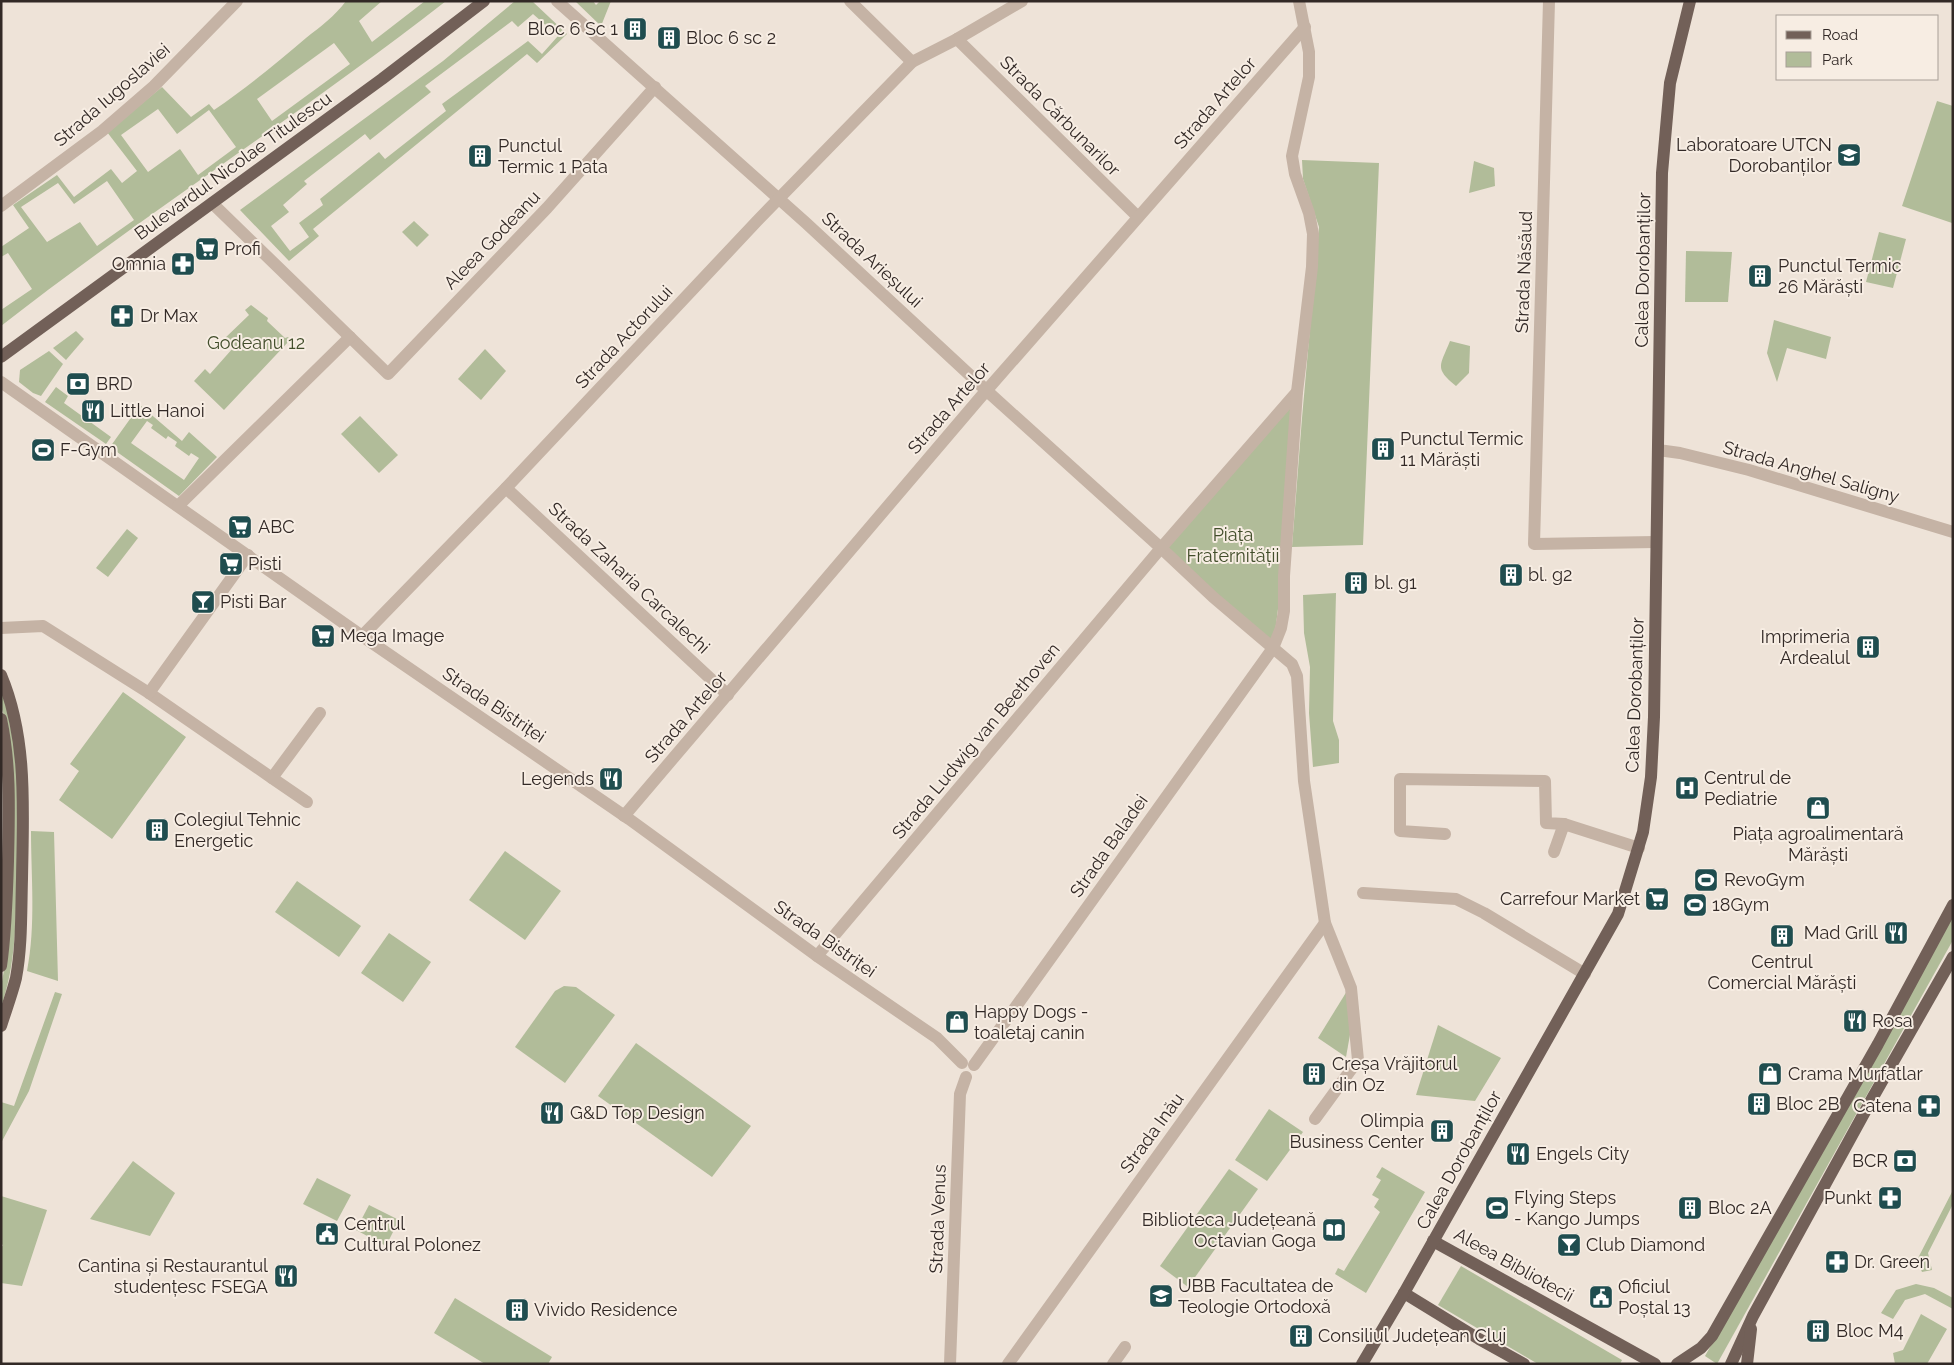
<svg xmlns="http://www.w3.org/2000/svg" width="1954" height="1365" viewBox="0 0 1954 1365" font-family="Raleway,sans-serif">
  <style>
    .green { fill: #b1bc99; fill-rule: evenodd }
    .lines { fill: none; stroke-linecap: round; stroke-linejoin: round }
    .minor { stroke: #c5b3a5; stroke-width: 12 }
    .major { stroke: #726058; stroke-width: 12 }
    .labels { text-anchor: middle; stroke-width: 4; stroke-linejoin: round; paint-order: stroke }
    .poi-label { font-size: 18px; fill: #322926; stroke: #f7ede3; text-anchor: start }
    .street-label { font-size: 18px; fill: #322926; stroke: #f7ede3 }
    .park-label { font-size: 18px; fill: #424e2b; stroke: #f7ede3 }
  </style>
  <rect width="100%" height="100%" fill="#eee3d8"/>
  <!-- green -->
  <g class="green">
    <path d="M346 1H382L359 21 372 42 425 1H446C301 114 146 213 1 326V310L32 289 8 253 1 257V247L29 228 13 205 57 175 74 197 111 169 122 183 137 171 107 132 162 87 191 117 209 104 214 110C246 88 277 63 306 38 320 27 335 16 346 1ZM334 43 350 64 272 121 257 99ZM158 109 177 134 209 110 236 147 198 175 180 149 148 172 121 135ZM107 181 134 220 97 246 80 222 47 242 21 207 58 183 74 204Z"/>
    <path d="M515 1H532L567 34 537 63 527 54 313 229 319 236 289 261 240 210 443 61ZM533 14 558 36 542 54 528 41 442 104 446 111 385 159 379 152 320 199 323 205 299 223 309 237 290 251 271 226 289 212 283 205 307 184 304 181 365 134 370 140 431 92 425 86 512 21 518 27Z"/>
    <path d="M575 1H593L596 5 600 1H611L601 26Z"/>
    <path d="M1937 101 1953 106 1952 223 1902 206Z"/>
    <path d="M1302 160 1379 163 1363 545 1292 547 1302 418 1319 227 1303 179Z"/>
    <path d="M1474 161 1494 168 1495 186 1469 193Z"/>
    <path d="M414 221 429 235 417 247 402 232Z"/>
    <path d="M1879 232 1906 239 1893 288 1866 282Z"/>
    <path d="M1686 251 1732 252 1728 302H1685Z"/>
    <path d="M251 305 268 318 267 321 285 338 288 337 290 340 224 410 194 381 205 369 210 374 233 348 223 340 249 315 245 310Z"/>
    <path d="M1774 320 1831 337 1826 359 1787 348 1777 382 1767 353Z"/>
    <path d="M76 331 84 339 66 360 53 348Z"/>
    <path d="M1450 341 1470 346 1469 373 1456 386C1434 368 1440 366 1450 341Z"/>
    <path d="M485 349 506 371 481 400 458 379Z"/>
    <path d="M49 351 63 364 41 396 33 393 19 382 20 370Z"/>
    <path d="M56 387 68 396 64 403 111 437 106 444 45 402Z"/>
    <path d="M1297 392 1287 539 1273 648 1161 548Z"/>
    <path d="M140 405 182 441 189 432 217 457 179 496 110 447ZM147 421 153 425 151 428 166 439 168 436 177 442 175 446 189 456 191 453 199 458 184 480 131 443Z"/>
    <path d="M360 416 398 455 379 473 341 434Z"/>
    <path d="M127 529 138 538 108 577 96 568Z"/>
    <path d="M1336 593 1333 721 1339 740V763L1313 767 1309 713 1310 667 1304 633 1303 595Z"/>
    <path d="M1 689C22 748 19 813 17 875 16 919 16 964 1 1007V987L9 942 4 715 1 707Z"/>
    <path d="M123 692 186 737 112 839 59 800 79 771 70 764Z"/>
    <path d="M31 831 54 832 58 981 27 971C36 925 31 877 31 831Z"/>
    <path d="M505 851 561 891 525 940 469 900Z"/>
    <path d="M297 881 361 926 339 957 275 912Z"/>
    <path d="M1953 915V940L1717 1364 1705 1356Z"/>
    <path d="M389 933 431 962 403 1002 361 973Z"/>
    <path d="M564 986 576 987 615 1015 565 1083 515 1047 555 991Z"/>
    <path d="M1347 991 1351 1029 1346 1057 1318 1038Z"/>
    <path d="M55 992 62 994 29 1091 1 1143V1102L14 1106Z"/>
    <path d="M1438 1025 1501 1058 1475 1101 1416 1095Z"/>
    <path d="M636 1043 751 1126 712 1177 598 1096Z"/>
    <path d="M1269 1109 1303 1132 1267 1181 1235 1160Z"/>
    <path d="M133 1161 175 1193 150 1236 90 1219Z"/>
    <path d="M1382 1167 1425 1192 1366 1293 1335 1274 1338 1268 1344 1271 1380 1212 1374 1207 1379 1199 1372 1195 1381 1180 1376 1177Z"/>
    <path d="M1229 1169 1258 1189 1188 1287 1160 1266Z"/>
    <path d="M317 1178 351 1195 337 1221 303 1204Z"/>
    <path d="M1953 1190V1204L1928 1253 1932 1270 1922 1272 1917 1260Z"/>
    <path d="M1 1196 47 1210 22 1286 1 1283V1248L3 1245 1 1244Z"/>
    <path d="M369 1205 399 1220 386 1246 356 1230Z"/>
    <path d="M1461 1266 1622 1360 1620 1364H1538L1438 1305Z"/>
    <path d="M1916 1284 1934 1288 1953 1298V1309L1925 1294 1905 1300 1893 1319 1881 1313 1896 1290Z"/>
    <path d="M455 1298 552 1357 548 1364H485L434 1333Z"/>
    <path d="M1921 1314 1947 1329 1927 1364H1895L1893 1353 1903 1350Z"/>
  </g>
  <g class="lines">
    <!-- minor -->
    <g class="minor">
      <path d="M557 1 806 223 987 391 1161 548 1213 597 1292 664 1297 676 1304 781 1325 923 1351 988 1358 1060 1315 1119"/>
      <path d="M850 1 912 62"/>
      <path d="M1549 1 1534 544 1655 542"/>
      <path d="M957 39 1138 217"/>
      <path d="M212 203 388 374 547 208 655 87"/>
      <path d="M1 206 102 131 154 86 237 1"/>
      <path d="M1 382 362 636 629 819 817 956 937 1038 962 1063"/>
      <path d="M1658 450 1680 453 1749 470 1953 532"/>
      <path d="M506 488 728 695"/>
      <path d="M178 506 350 337"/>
      <path d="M1 628 43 626 149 693 272 778 320 713"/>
      <path d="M362 636 506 488 758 220 912 62 957 39 1022 1"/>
      <path d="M149 693 248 555"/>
      <path d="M272 778 307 802"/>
      <path d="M624 816 979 399 1305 27"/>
      <path d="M1445 834 1400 831V779L1545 781 1546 823 1564 824"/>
      <path d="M1554 852 1564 824 1639 848"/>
      <path d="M1363 893 1456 899 1484 913 1585 974"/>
      <path d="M817 956 1161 548 1297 392"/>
      <path d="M974 1065 1273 648 1281 628 1284 611V576L1297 392 1312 267 1313 234 1309 213 1295 174 1292 156 1309 77V52L1299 1"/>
      <path d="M950 1364 960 1094 966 1077"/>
      <path d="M1008 1364 1325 923"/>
      <path d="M1113 1364 1125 1347"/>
    </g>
    <!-- major -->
    <g class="major">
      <path d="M1 357 382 79 484 1"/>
      <path d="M1 675C28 739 23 811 22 879 21 912 22 946 16 978 12 994 6 1010 1 1026"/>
      <path d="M1 719C11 766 9 813 8 861 7 896 6 931 1 966"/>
      <path d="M1433 1241 1655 1364"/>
      <path d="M1404 1293 1479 1339 1524 1364"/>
      <path d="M1362 1364 1404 1293 1618 914 1643 832 1651 777 1654 717 1662 173 1670 83 1690 1"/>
      <path d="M1677 1364 1701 1348 1712 1336 1878 1044 1953 905"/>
      <path d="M1731 1364 1753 1316 1873 1097 1953 957"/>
      <path d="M1747 1364 1751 1329"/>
    </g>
  </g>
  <!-- icons -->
  <defs>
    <symbol id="building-square" viewBox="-11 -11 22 22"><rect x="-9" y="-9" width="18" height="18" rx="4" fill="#1f4d4f" stroke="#f7ede3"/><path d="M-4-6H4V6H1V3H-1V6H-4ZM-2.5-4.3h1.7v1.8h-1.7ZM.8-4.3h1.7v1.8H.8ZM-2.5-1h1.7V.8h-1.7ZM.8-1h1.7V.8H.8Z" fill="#fff"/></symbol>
    <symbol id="university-square" viewBox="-11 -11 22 22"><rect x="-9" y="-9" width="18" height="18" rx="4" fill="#1f4d4f" stroke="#f7ede3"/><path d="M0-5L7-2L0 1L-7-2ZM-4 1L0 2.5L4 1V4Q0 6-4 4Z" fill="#fff"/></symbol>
    <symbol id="supermarket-square" viewBox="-11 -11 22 22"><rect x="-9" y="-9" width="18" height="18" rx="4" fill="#1f4d4f" stroke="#f7ede3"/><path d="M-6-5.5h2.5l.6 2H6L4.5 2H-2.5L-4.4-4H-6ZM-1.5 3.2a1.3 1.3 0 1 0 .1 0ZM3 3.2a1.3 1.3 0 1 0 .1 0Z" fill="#fff"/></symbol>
    <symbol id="pharmacy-square" viewBox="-11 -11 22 22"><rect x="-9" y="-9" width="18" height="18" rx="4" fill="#1f4d4f" stroke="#f7ede3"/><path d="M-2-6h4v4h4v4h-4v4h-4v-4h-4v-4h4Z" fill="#fff"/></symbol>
    <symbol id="bank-square" viewBox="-11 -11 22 22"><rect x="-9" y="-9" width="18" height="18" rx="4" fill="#1f4d4f" stroke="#f7ede3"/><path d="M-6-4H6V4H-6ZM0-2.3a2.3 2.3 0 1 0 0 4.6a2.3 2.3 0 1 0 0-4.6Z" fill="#fff"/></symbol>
    <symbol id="restaurant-square" viewBox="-11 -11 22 22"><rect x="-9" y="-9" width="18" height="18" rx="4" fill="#1f4d4f" stroke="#f7ede3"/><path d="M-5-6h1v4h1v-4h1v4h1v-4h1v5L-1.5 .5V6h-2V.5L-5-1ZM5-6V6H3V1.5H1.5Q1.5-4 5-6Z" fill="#fff"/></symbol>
    <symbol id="stadium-square" viewBox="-11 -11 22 22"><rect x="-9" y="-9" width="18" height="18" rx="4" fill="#1f4d4f" stroke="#f7ede3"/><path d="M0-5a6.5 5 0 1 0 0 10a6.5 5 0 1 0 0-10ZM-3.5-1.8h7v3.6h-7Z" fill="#fff"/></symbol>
    <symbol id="bar-square" viewBox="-11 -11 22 22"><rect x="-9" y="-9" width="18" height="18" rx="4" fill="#1f4d4f" stroke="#f7ede3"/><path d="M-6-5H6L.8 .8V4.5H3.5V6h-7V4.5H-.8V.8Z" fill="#fff"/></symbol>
    <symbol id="hospital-square" viewBox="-11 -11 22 22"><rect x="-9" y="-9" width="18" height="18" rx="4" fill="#1f4d4f" stroke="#f7ede3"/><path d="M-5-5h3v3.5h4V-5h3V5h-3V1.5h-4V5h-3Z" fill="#fff"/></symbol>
    <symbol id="shop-square" viewBox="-11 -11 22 22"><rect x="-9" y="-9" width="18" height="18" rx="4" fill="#1f4d4f" stroke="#f7ede3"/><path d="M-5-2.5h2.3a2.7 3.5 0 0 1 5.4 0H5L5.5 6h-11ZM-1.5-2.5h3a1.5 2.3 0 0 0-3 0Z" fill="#fff"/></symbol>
    <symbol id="library-square" viewBox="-11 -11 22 22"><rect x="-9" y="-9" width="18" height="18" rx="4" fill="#1f4d4f" stroke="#f7ede3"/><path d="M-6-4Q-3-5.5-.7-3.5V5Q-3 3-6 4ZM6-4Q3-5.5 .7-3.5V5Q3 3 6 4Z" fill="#fff"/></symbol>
    <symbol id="civic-square" viewBox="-11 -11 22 22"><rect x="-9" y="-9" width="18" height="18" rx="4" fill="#1f4d4f" stroke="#f7ede3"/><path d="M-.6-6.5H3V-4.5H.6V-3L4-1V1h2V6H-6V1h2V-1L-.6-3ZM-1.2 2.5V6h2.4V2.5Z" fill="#fff"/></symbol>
  </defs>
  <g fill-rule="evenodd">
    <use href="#building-square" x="621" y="15" width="28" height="28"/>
    <use href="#building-square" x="655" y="24" width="28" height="28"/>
    <use href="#university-square" x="1835" y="141" width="28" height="28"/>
    <use href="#building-square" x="466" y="142" width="28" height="28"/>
    <use href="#supermarket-square" x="193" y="235" width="28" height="28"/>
    <use href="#pharmacy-square" x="169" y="250" width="28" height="28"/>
    <use href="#building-square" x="1746" y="262" width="28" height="28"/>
    <use href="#pharmacy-square" x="108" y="302" width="28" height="28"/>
    <use href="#bank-square" x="64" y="370" width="28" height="28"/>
    <use href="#restaurant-square" x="79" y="397" width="28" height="28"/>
    <use href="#building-square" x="1369" y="435" width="28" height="28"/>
    <use href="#stadium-square" x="29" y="436" width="28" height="28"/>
    <use href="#supermarket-square" x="226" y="513" width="28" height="28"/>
    <use href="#supermarket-square" x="217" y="550" width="28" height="28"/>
    <use href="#building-square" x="1497" y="561" width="28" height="28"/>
    <use href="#building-square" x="1342" y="569" width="28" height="28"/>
    <use href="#bar-square" x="189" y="588" width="28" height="28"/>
    <use href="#supermarket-square" x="309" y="622" width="28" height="28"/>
    <use href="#building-square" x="1854" y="633" width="28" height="28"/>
    <use href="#restaurant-square" x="597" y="765" width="28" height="28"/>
    <use href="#hospital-square" x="1673" y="774" width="28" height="28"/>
    <use href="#shop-square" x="1804" y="794" width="28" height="28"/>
    <use href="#building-square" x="143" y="816" width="28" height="28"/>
    <use href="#stadium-square" x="1692" y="866" width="28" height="28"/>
    <use href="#supermarket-square" x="1643" y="885" width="28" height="28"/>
    <use href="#stadium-square" x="1681" y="891" width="28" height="28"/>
    <use href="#restaurant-square" x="1882" y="919" width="28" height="28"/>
    <use href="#building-square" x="1768" y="922" width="28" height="28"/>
    <use href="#restaurant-square" x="1841" y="1007" width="28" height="28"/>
    <use href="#shop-square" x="943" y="1008" width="28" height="28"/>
    <use href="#building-square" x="1300" y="1060" width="28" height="28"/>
    <use href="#shop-square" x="1756" y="1060" width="28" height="28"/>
    <use href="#building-square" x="1745" y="1090" width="28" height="28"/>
    <use href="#pharmacy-square" x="1915" y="1092" width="28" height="28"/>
    <use href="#restaurant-square" x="538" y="1099" width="28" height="28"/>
    <use href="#building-square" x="1428" y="1117" width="28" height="28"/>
    <use href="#restaurant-square" x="1504" y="1140" width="28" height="28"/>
    <use href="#bank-square" x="1891" y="1147" width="28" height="28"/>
    <use href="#pharmacy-square" x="1876" y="1184" width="28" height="28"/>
    <use href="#stadium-square" x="1483" y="1194" width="28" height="28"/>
    <use href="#building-square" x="1676" y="1194" width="28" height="28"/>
    <use href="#library-square" x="1320" y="1216" width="28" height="28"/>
    <use href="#civic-square" x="313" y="1220" width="28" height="28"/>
    <use href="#bar-square" x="1555" y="1231" width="28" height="28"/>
    <use href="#pharmacy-square" x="1823" y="1248" width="28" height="28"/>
    <use href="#restaurant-square" x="272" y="1262" width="28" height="28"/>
    <use href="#university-square" x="1147" y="1282" width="28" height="28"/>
    <use href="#civic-square" x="1587" y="1283" width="28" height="28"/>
    <use href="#building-square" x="503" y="1296" width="28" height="28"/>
    <use href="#building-square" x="1804" y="1317" width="28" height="28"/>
    <use href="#building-square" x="1287" y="1322" width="28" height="28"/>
  </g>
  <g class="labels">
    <!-- poi labels -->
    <g class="poi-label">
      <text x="618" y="35" text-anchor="end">Bloc 6 Sc 1</text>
      <text x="686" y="44">Bloc 6 sc 2</text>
      <text x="1832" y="151" text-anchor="end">Laboratoare UTCN<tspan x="1832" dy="21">Dorobanților</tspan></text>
      <text x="498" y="152">Punctul<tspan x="498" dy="21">Termic 1 Pata</tspan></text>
      <text x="224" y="255">Profi</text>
      <text x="166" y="270" text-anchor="end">Omnia</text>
      <text x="1778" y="272">Punctul Termic<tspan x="1778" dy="21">26 Mărăști</tspan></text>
      <text x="140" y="322">Dr Max</text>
      <text x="96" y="390">BRD</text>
      <text x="110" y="417">Little Hanoi</text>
      <text x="1400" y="445">Punctul Termic<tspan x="1400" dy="21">11 Mărăști</tspan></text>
      <text x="60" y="456">F-Gym</text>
      <text x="258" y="533">ABC</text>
      <text x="248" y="570">Pisti</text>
      <text x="1528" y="581">bl. g2</text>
      <text x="1374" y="589">bl. g1</text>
      <text x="220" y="608">Pisti Bar</text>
      <text x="340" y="642">Mega Image</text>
      <text x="1850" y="643" text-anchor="end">Imprimeria<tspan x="1850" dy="21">Ardealul</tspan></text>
      <text x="1704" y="784">Centrul de<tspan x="1704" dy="21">Pediatrie</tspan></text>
      <text x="594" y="785" text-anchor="end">Legends</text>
      <text x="174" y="826">Colegiul Tehnic<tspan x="174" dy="21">Energetic</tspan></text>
      <text x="1818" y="840" text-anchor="middle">Piața agroalimentară<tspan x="1818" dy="21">Mărăști</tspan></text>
      <text x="1724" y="886">RevoGym</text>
      <text x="1640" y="905" text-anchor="end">Carrefour Market</text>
      <text x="1712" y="911">18Gym</text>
      <text x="1878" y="939" text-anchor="end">Mad Grill</text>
      <text x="1782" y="968" text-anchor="middle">Centrul<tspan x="1782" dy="21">Comercial Mărăști</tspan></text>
      <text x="974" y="1018">Happy Dogs -<tspan x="974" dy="21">toaletaj canin</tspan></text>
      <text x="1872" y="1027">Rosa</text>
      <text x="1332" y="1070">Creșa Vrăjitorul<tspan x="1332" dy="21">din Oz</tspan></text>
      <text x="1788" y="1080">Crama Murfatlar</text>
      <text x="1776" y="1110">Bloc 2B</text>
      <text x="1912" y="1112" text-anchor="end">Catena</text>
      <text x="570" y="1119">G&amp;D Top Design</text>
      <text x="1424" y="1127" text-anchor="end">Olimpia<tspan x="1424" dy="21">Business Center</tspan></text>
      <text x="1536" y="1160">Engels City</text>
      <text x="1888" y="1167" text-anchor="end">BCR</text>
      <text x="1514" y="1204">Flying Steps<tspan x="1514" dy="21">- Kango Jumps</tspan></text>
      <text x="1872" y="1204" text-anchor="end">Punkt</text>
      <text x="1708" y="1214">Bloc 2A</text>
      <text x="1316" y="1226" text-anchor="end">Biblioteca Județeană<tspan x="1316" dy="21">Octavian Goga</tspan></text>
      <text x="344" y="1230">Centrul<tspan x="344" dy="21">Cultural Polonez</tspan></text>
      <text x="1586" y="1251">Club Diamond</text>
      <text x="1854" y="1268">Dr. Green</text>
      <text x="268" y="1272" text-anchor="end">Cantina și Restaurantul<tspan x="268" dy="21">studențesc FSEGA</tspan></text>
      <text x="1178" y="1292">UBB Facultatea de<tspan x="1178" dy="21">Teologie Ortodoxă</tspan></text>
      <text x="1618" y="1293">Oficiul<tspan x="1618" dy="21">Poștal 13</tspan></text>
      <text x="534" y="1316">Vivido Residence</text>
      <text x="1836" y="1337">Bloc M4</text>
      <text x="1318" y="1342">Consiliul Județean Cluj</text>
    </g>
    <!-- street labels -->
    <g class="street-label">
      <text transform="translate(112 95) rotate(-41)" y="6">Strada Iugoslaviei</text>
      <text transform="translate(1215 103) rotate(-49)" y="6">Strada Artelor</text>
      <text transform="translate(1060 116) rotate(45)" y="6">Strada Cărbunarilor</text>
      <text transform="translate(233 166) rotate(-36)" y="6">Bulevardul Nicolae Titulescu</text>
      <text transform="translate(492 240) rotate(-46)" y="6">Aleea Godeanu</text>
      <text transform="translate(872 260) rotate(43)" y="6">Strada Arieșului</text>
      <text transform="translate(1643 270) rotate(-89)" y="6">Calea Dorobanților</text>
      <text transform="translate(1524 272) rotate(-88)" y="6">Strada Năsăud</text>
      <text transform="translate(624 337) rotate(-47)" y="6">Strada Actorului</text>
      <text transform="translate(949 408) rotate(-49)" y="6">Strada Artelor</text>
      <text transform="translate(1811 472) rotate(16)" y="6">Strada Anghel Saligny</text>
      <text transform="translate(629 578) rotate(43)" y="6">Strada Zaharia Carcalechi</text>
      <text transform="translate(1635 695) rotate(-88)" y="6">Calea Dorobanților</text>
      <text transform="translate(494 705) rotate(34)" y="6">Strada Bistriței</text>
      <text transform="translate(686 717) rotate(-49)" y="6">Strada Artelor</text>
      <text transform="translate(976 741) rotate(-50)" y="6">Strada Ludwig van Beethoven</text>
      <text transform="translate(1109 846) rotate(-55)" y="6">Strada Baladei</text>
      <text transform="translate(825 939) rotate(35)" y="6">Strada Bistriței</text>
      <text transform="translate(1152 1133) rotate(-54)" y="6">Strada Inău</text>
      <text transform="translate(1459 1160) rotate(-61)" y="6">Calea Dorobanților</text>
      <text transform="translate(938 1219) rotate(-88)" y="6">Strada Venus</text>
      <text transform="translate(1514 1265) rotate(29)" y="6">Aleea Bibliotecii</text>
    </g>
    <!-- park labels -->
    <g class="park-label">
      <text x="256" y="349">Godeanu 12</text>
      <text x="1233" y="541">Piața<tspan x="1233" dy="21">Fraternității</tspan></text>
    </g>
  </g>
  <!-- border -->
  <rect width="1954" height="1365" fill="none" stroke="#322926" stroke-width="5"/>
  <!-- legend -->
  <rect x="1776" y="15" width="162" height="65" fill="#f7ede3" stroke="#a89f97"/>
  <rect x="1786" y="31" width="25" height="8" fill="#726058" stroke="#a89f97"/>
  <text x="1822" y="40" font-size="15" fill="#322926">Road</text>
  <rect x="1786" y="52" width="25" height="15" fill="#b1bc99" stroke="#a89f97"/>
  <text x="1822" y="65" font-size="15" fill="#322926">Park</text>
</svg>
